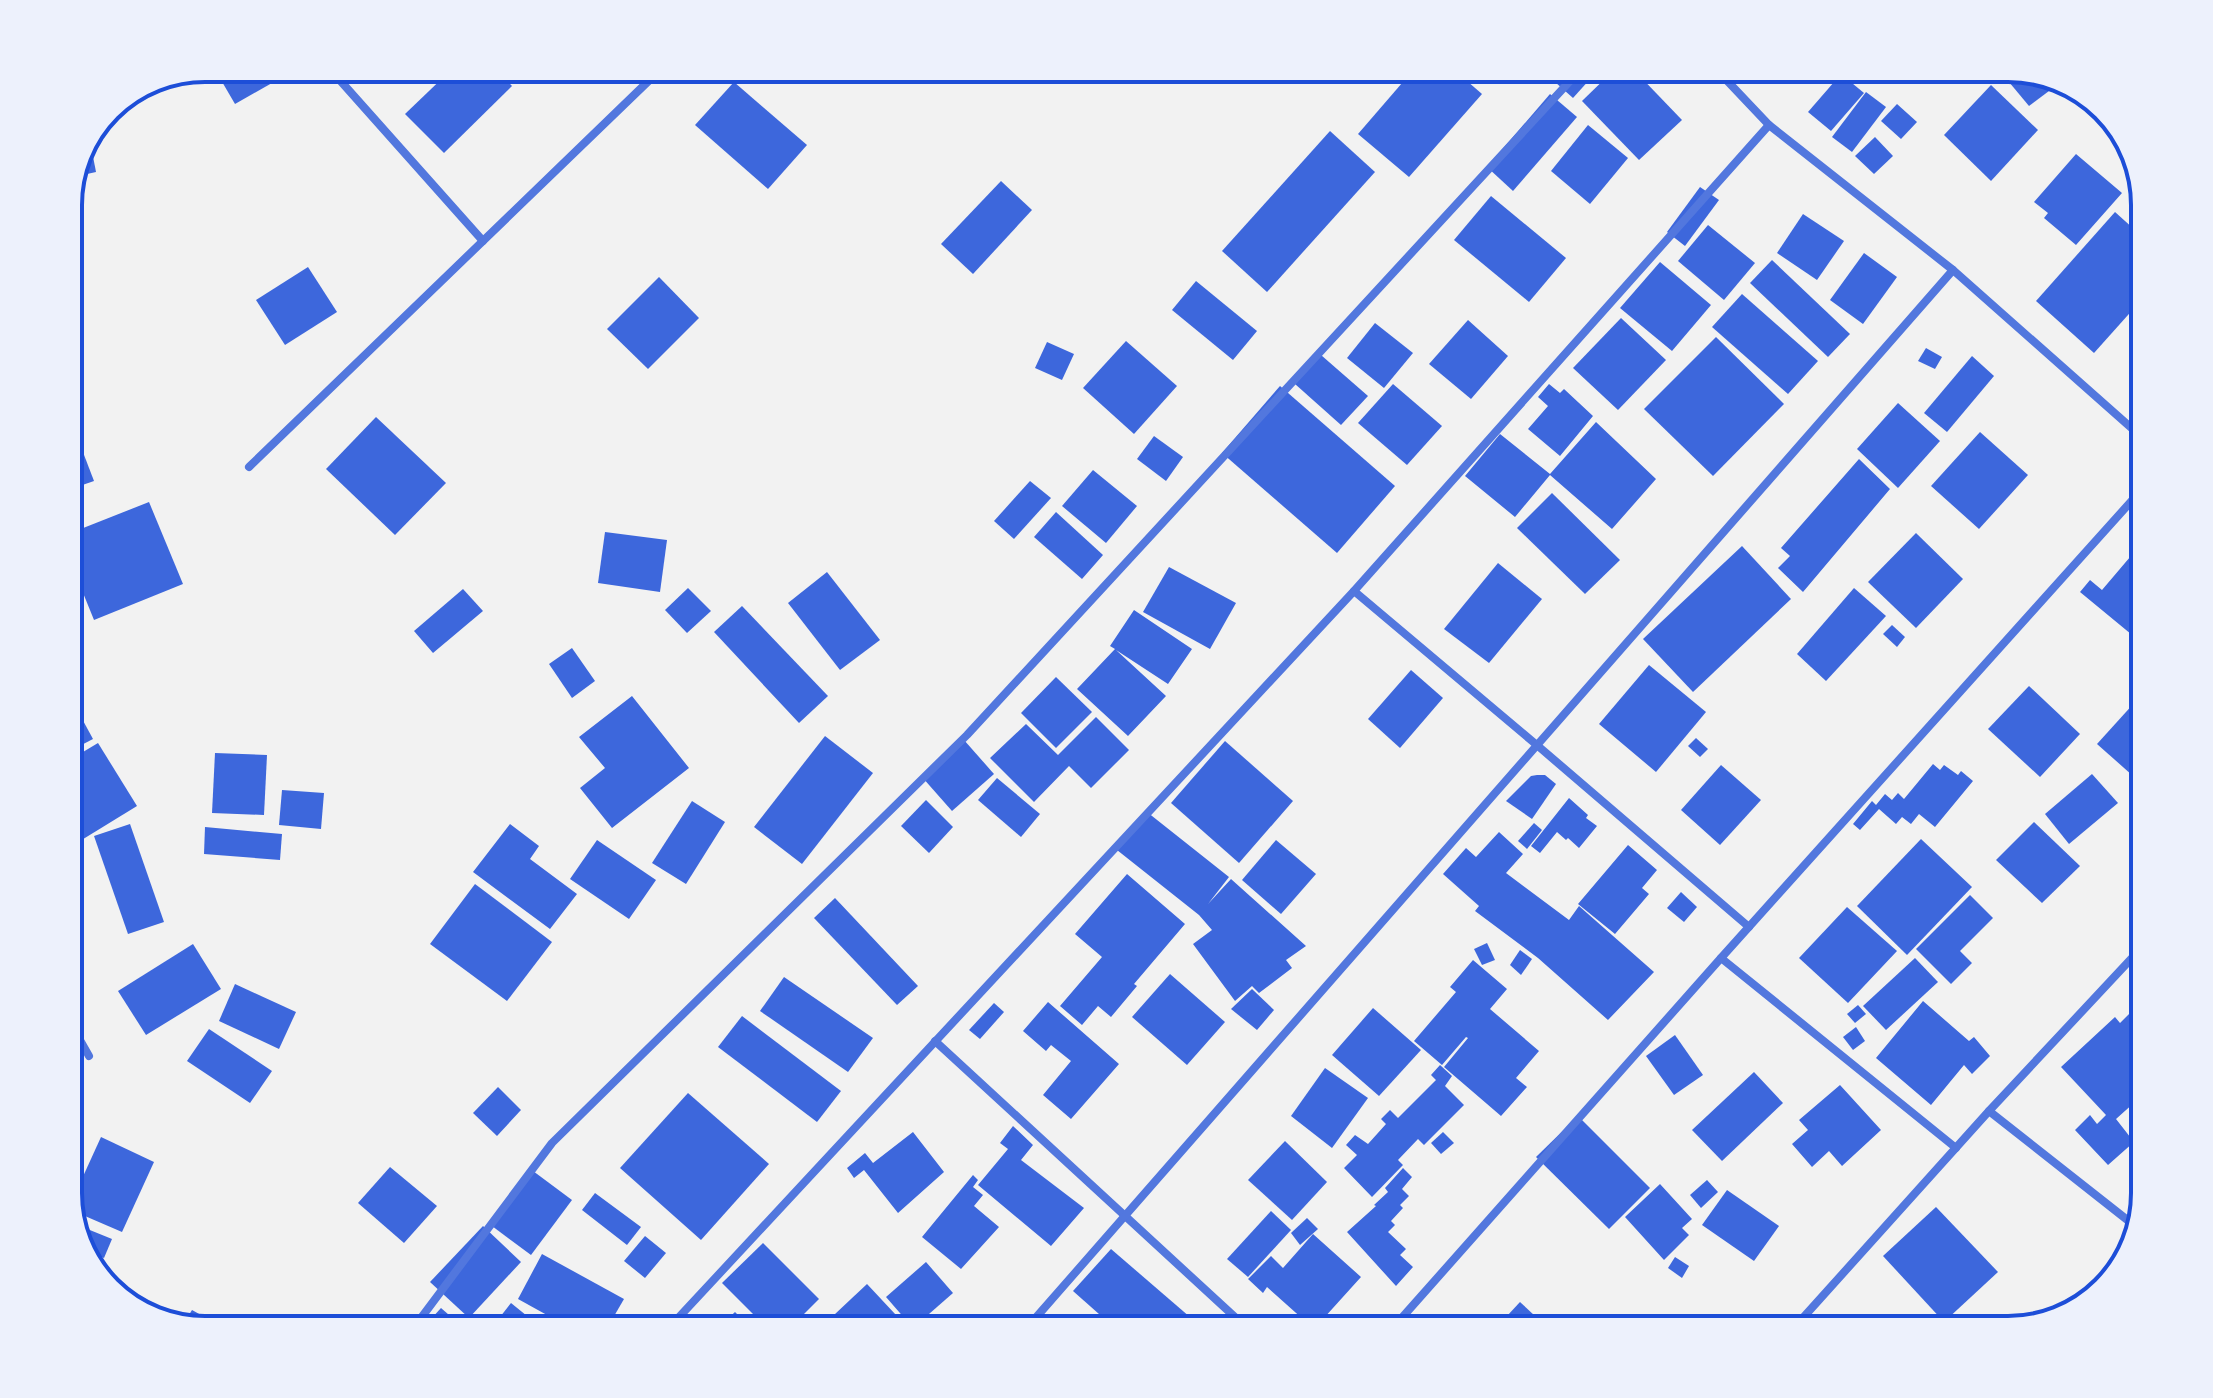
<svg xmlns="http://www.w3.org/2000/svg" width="2213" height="1398" viewBox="0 0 2213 1398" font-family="Inter,sans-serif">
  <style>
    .building { fill: #3d67dc }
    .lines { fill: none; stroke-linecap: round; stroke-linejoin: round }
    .minor { stroke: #5277de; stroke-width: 8 }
    .rim { fill: none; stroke: #1d4ed8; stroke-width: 4 }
  </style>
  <rect width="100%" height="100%" fill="#f2f2f2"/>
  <!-- building -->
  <g class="building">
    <path d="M214 68H273L279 79 235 104Z"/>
    <path d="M453 68H495L512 86 444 153 405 114Z"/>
    <path d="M1415 68H1452L1482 94 1409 177 1358 134Z"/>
    <path d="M1568 68H1600L1573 98 1555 82Z"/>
    <path d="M1616 68H1632L1682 120 1639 160 1582 101Z"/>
    <path d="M2002 68 2038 77 2049 91 2029 106 1999 70Z"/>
    <path d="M1841 74 1864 93 1831 131 1808 112Z"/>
    <path d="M734 82 807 145 768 189 695 125Z"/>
    <path d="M1991 85 2038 130 1991 181 1944 135Z"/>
    <path d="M1866 92 1886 107 1852 152 1832 137Z"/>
    <path d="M1550 94 1577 117 1513 191 1487 167Z"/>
    <path d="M1897 104 1917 122 1901 139 1881 121Z"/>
    <path d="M1588 125 1628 158 1590 204 1551 171Z"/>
    <path d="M1330 131 1375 172 1267 292 1222 251Z"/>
    <path d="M1875 137 1893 156 1874 174 1855 156Z"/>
    <path d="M91 146 96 172 78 176 81 169Z"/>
    <path d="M2076 154 2122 193 2076 245 2044 218 2048 213 2034 202Z"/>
    <path d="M1001 181 1032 210 973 274 941 244Z"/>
    <path d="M1700 187 1719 200 1685 246 1667 232Z"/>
    <path d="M1491 196 1566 258 1529 302 1454 240Z"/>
    <path d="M2115 212 2145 239V296L2094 353 2036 301Z"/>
    <path d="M1803 214 1844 241 1817 280 1777 253Z"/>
    <path d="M1708 225 1755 263 1724 300 1678 261Z"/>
    <path d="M1864 253 1897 277 1863 324 1830 300Z"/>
    <path d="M1772 260 1850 334 1828 357 1750 283Z"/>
    <path d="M1660 262 1711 305 1672 351 1620 308Z"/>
    <path d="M308 267 337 312 285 345 256 300Z"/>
    <path d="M659 277 699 318 648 369 607 329Z"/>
    <path d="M1196 281 1257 331 1233 360 1172 310Z"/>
    <path d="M1742 294 1818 361 1788 394 1712 327Z"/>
    <path d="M1621 318 1666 360 1618 410 1573 368Z"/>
    <path d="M1468 320 1508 356 1471 399 1429 364Z"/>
    <path d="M1375 323 1413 353 1384 388 1347 358Z"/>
    <path d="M1716 337 1784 404 1713 476 1644 409Z"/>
    <path d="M1126 341 1177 386 1134 434 1083 388Z"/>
    <path d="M1047 342 1074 354 1062 380 1035 368Z"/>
    <path d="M1926 348 1942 357 1935 369 1918 361Z"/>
    <path d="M1321 355 1368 396 1341 425 1295 384Z"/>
    <path d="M1972 356 1994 376 1947 432 1924 413Z"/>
    <path d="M1393 384 1442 426 1407 465 1358 423Z"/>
    <path d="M1549 384 1560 393 1564 389 1593 416 1560 456 1528 429 1548 406 1538 397Z"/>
    <path d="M1280 386 1395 486 1337 553 1222 453Z"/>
    <path d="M1898 403 1940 441 1898 488 1857 449Z"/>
    <path d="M68 413 94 481 68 490Z"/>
    <path d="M376 417 446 483 395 535 326 469Z"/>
    <path d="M1596 422 1656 479 1612 529 1550 475 1515 517 1465 476 1500 434 1550 474Z"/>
    <path d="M1980 432 2028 475 1979 529 1931 486Z"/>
    <path d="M1154 436 1183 457 1166 481 1137 459Z"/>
    <path d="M1859 459 1890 489 1803 592 1778 568 1790 556 1781 548Z"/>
    <path d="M1093 470 1137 506 1106 543 1062 506Z"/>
    <path d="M1030 481 1051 498 1014 539 994 521Z"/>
    <path d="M1552 493 1620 560 1585 594 1517 528Z"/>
    <path d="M149 502 183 584 94 620 68 556V534Z"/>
    <path d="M1056 512 1103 555 1082 579 1034 537Z"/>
    <path d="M605 532 667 540 660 592 598 583Z"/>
    <path d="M1916 533 1963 579 1916 628 1868 582Z"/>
    <path d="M1742 546 1791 599 1693 692 1643 639Z"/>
    <path d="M2136 550 2145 558V629L2137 639 2080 592 2090 580 2102 590Z"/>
    <path d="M1498 563 1542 599 1489 663 1444 629Z"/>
    <path d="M1169 567 1236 603 1210 649 1143 612Z"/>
    <path d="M827 572 880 640 840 670 788 603Z"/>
    <path d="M688 588 711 611 687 633 665 610Z"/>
    <path d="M1854 588 1886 616 1826 681 1797 654Z"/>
    <path d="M463 589 483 611 433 653 414 631Z"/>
    <path d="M742 606 828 696 799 723 714 632Z"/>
    <path d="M1134 610 1192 649 1168 684 1116 650 1166 696 1128 736 1077 689 1115 649 1110 646Z"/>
    <path d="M1892 625 1905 637 1897 647 1883 634Z"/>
    <path d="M572 648 595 681 572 698 549 664Z"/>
    <path d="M1649 665 1706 712 1656 772 1599 724Z"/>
    <path d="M1411 670 1443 698 1400 748 1368 719Z"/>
    <path d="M1056 677 1092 712 1056 748 1021 713Z"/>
    <path d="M2029 686 2080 734 2040 777 1988 729Z"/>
    <path d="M2145 691V778L2141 783 2097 744Z"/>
    <path d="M68 693 93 739 68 752Z"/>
    <path d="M632 696 689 768 612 828 580 788 605 768 579 737Z"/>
    <path d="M1096 717 1129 750 1091 788 1069 766 1034 802 990 758 1026 724 1058 755Z"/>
    <path d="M825 736 873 773 802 864 754 827Z"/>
    <path d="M1696 738 1708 749 1700 757 1688 746Z"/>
    <path d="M964 740 994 774 952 811 922 777Z"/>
    <path d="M1225 741 1293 801 1239 863 1171 803Z"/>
    <path d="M98 743 137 806 80 841 68 822V761Z"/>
    <path d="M215 753 267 755 264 815 212 813Z"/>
    <path d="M1933 764 1940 770 1944 765 1958 775 1961 771 1973 781 1935 827 1919 814 1911 824 1902 817 1896 824 1879 809 1860 830 1853 824 1872 801 1876 805 1885 794 1892 800 1898 793 1904 799Z"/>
    <path d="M1721 765 1761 800 1720 845 1681 810Z"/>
    <path d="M2092 774 2118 803 2069 844 2045 814Z"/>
    <path d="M1537 775H1545L1556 784 1532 819 1506 801 1531 776Z"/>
    <path d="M997 778 1040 814 1021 837 978 800Z"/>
    <path d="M282 790 324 793 321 829 279 825Z"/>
    <path d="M1569 798 1588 815 1586 818 1597 826 1579 848 1568 838 1566 840 1557 832 1540 853 1531 846Z"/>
    <path d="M926 800 953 827 929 853 901 826Z"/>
    <path d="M692 801 725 822 686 884 652 863Z"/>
    <path d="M1147 812 1229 877 1208 904 1231 879 1306 946 1286 960 1292 968 1259 993 1252 986 1235 1001 1193 944 1212 930 1199 915 1117 850Z"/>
    <path d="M2034 822 2080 866 2042 903 1996 860Z"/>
    <path d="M1534 823 1542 830 1527 849 1518 841Z"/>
    <path d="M130 824 164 922 128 934 94 836Z"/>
    <path d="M510 824 539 846 530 859 577 894 550 929 473 872Z"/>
    <path d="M205 827 282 834 280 860 204 854Z"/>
    <path d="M1499 832 1523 854 1506 873 1569 920 1579 906 1654 972 1608 1020 1538 958 1475 911 1479 906 1443 874 1466 848 1476 857Z"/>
    <path d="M1921 839 1972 887 1907 955 1857 906Z"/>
    <path d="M597 840 656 880 629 919 570 879Z"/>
    <path d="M1276 840 1316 874 1281 914 1242 880Z"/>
    <path d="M1628 845 1657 870 1642 888 1649 894 1615 934 1578 904Z"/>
    <path d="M1127 874 1185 924 1134 984 1137 986 1111 1017 1098 1006 1082 1025 1060 1006 1102 957 1075 934Z"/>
    <path d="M475 884 552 942 507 1001 430 944Z"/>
    <path d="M1681 892 1697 907 1684 922 1667 908Z"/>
    <path d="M1970 895 1993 918 1960 951 1972 963 1951 984 1916 949Z"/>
    <path d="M835 898 918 986 897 1005 814 918Z"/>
    <path d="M1847 907 1897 951 1848 1003 1799 958Z"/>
    <path d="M1487 943 1495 960 1482 965 1474 949Z"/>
    <path d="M193 944 221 989 146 1035 118 991Z"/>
    <path d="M1520 950 1532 959 1521 975 1510 965Z"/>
    <path d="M1915 958 1938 982 1886 1030 1863 1006Z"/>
    <path d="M1473 960 1507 989 1490 1009 1539 1051 1516 1078 1527 1087 1501 1116 1444 1067 1468 1038 1466 1037 1442 1065 1414 1041 1456 992 1450 987Z"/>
    <path d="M1170 974 1225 1022 1187 1065 1132 1017Z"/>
    <path d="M784 977 873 1038 848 1072 760 1011Z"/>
    <path d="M235 984 296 1012 279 1049 219 1021Z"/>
    <path d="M1252 989 1274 1010 1257 1030 1231 1009Z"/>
    <path d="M1923 1001 1969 1041 1974 1037 1990 1056 1972 1074 1964 1065 1931 1105 1876 1058Z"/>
    <path d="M1048 1002 1119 1064 1071 1119 1043 1095 1071 1061 1051 1045 1046 1051 1023 1031Z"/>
    <path d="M994 1003 1004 1012 980 1039 969 1030Z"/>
    <path d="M1858 1005 1866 1014 1855 1023 1847 1014Z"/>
    <path d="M1373 1008 1421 1050 1379 1096 1332 1055Z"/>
    <path d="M2130 1013 2145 1030V1093L2116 1119 2134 1142 2108 1165 2075 1130 2090 1115 2097 1124 2106 1115 2061 1067 2115 1017 2120 1023Z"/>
    <path d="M742 1016 841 1091 817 1122 718 1047Z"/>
    <path d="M1856 1027 1865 1041 1853 1050 1843 1037Z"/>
    <path d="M209 1029 272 1071 250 1103 187 1061Z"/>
    <path d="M1675 1035 1703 1075 1674 1095 1646 1056Z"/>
    <path d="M1440 1065 1452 1076 1445 1086 1464 1105 1424 1145 1418 1139 1398 1160 1403 1165 1372 1197 1344 1168 1357 1155 1346 1145 1355 1135 1368 1144 1386 1124 1381 1119 1390 1110 1398 1118 1436 1080 1431 1075Z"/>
    <path d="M1325 1068 1368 1098 1332 1148 1291 1116Z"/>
    <path d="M1754 1072 1783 1103 1722 1161 1692 1130Z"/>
    <path d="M1840 1085 1881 1130 1842 1166 1829 1151 1812 1167 1792 1144 1808 1130 1799 1120Z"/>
    <path d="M498 1087 521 1110 497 1136 473 1113Z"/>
    <path d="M688 1093 769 1164 701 1240 620 1168Z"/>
    <path d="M1578 1116 1650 1188 1609 1229 1536 1157Z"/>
    <path d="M1013 1126 1033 1145 1021 1160 1084 1208 1051 1246 978 1185 1008 1149 1000 1143Z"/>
    <path d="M913 1132 944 1172 898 1213 864 1170 854 1178 847 1168 865 1153 873 1163Z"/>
    <path d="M1443 1132 1454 1143 1441 1154 1431 1143Z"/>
    <path d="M101 1137 154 1162 122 1232 71 1210 70 1205Z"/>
    <path d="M1285 1141 1327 1182 1292 1220 1248 1180Z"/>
    <path d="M390 1167 437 1206 404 1243 358 1203Z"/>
    <path d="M1403 1168 1412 1177 1402 1189 1409 1196 1400 1205 1403 1208 1391 1221 1395 1225 1388 1232 1406 1249 1400 1255 1413 1267 1396 1286 1347 1232 1376 1206 1374 1205 1388 1192 1385 1188Z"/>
    <path d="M533 1171 572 1200 531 1255 492 1226Z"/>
    <path d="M973 1175 978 1180 973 1187 983 1195 974 1206 999 1227 961 1269 922 1237Z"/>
    <path d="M1707 1180 1718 1192 1701 1208 1690 1195Z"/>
    <path d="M1660 1184 1692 1219 1682 1228 1689 1235 1664 1260 1625 1217Z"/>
    <path d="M1727 1190 1779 1226 1754 1261 1702 1225Z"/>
    <path d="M595 1193 641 1227 627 1245 582 1210Z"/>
    <path d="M1936 1207 1998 1272 1944 1322 1883 1256Z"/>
    <path d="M1271 1211 1291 1230 1248 1277 1227 1259Z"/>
    <path d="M1307 1218 1318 1229 1300 1245 1291 1233Z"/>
    <path d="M75 1224 112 1239 104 1258 83 1250Z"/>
    <path d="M483 1226 521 1262 469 1318 430 1282Z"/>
    <path d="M1313 1234 1361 1277 1314 1329 1267 1287 1263 1293 1248 1279 1271 1256 1283 1268Z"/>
    <path d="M645 1236 666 1253 645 1278 624 1261Z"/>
    <path d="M763 1243 819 1299 788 1330H769L722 1283Z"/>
    <path d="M1111 1249 1205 1330H1117L1073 1291Z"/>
    <path d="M542 1254 624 1299 606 1330H574L518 1299Z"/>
    <path d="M1675 1257 1689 1266 1682 1278 1668 1268Z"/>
    <path d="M926 1262 953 1293 913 1328 886 1297Z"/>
    <path d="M867 1284 896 1315 879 1330H818Z"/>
    <path d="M1520 1302 1550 1330H1494Z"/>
    <path d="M511 1303 532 1320 524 1330H498L493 1326Z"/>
    <path d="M441 1308 464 1328 462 1330H421Z"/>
    <path d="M192 1310 219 1325 217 1330H205L184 1323Z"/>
    <path d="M735 1312 753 1330H716Z"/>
    <path d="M1085 1315 1102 1330H1072Z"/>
    <path d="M1844 1318 1855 1330H1831Z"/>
  </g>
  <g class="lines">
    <!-- minor -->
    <g class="minor">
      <path d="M329 68 483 241"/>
      <path d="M1715 68 1769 125 1953 270 2145 440"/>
      <path d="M249 467 662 68"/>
      <path d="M1354 591 1538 746 1749 927"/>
      <path d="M1721 958 1956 1148"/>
      <path d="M68 1019 89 1056"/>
      <path d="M935 1041 1249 1330"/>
      <path d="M1989 1111 2135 1226"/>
      <path d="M412 1330 552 1143 967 735 1582 68"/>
      <path d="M667 1330 1354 591 1769 125"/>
      <path d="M1025 1330 1953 270"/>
      <path d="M1391 1330 1721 958 2145 486"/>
      <path d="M1792 1330 1989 1111 2145 944"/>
    </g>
  </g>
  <!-- crop -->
  <path d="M0 0H2213V1398H0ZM205 82H2008A123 123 0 0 1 2131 205V1193A123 123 0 0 1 2008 1316H205A123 123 0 0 1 82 1193V205A123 123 0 0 1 205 82Z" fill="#edf1fc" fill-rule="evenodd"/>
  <path class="rim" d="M205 82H2008A123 123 0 0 1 2131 205V1193A123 123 0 0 1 2008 1316H205A123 123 0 0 1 82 1193V205A123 123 0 0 1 205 82Z"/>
</svg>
